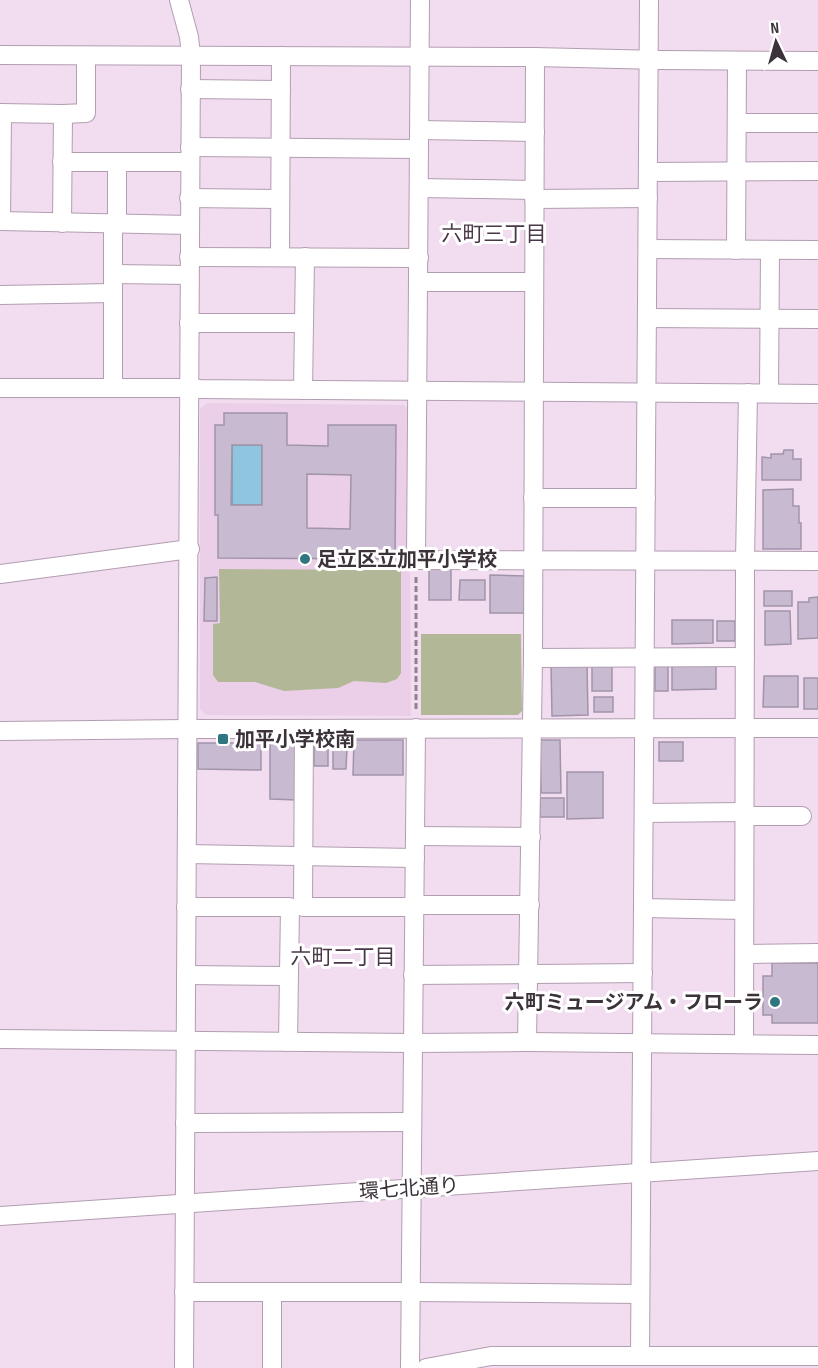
<svg xmlns="http://www.w3.org/2000/svg" width="818" height="1368" viewBox="0 0 818 1368" font-family="'Sofia Sans Condensed','Noto Sans JP',sans-serif">
  <style>
    .built { fill: #ebcfe8 }
    .green { fill: #b2b897 }
    .water { fill: #90c5e0; stroke: #7699ae; stroke-width: 1.5 }
    .building { fill: #c8bad0; stroke: #a194a9; stroke-width: 1.5; fill-rule: evenodd }
    .lines { fill: none; stroke-linecap: round; stroke-linejoin: round }
    .minor-casing { stroke: #b29eb0; stroke-width: 20 }
    .path { stroke: #90818e; stroke-width: 3; stroke-dasharray: 6 3; stroke-linecap: butt }
    .minor { stroke: #fff; stroke-width: 18 }
    .poi-dot { fill: #2f7680; stroke: #fff; stroke-width: 2 }
    .labels { text-anchor: middle; stroke-width: 6; stroke-linejoin: round; paint-order: stroke }
    .poi-label { font-size: 20px; font-weight: bold; fill: #3b323a; stroke: #fff; text-anchor: start }
    .street-label { font-size: 20px; fill: #3b323a; stroke: #fff }
    .neighbourhood-label { font-size: 21px; fill: #483747; stroke: #fff }
  </style>
  <rect width="100%" height="100%" fill="#f2dcf0"/>
  <!-- built -->
  <path class="built" d="M207 403 404 405 409 410 411 716 206 715 200 709V409Z"/>
  <!-- green -->
  <g class="green">
    <path d="M219 569 401 570V673L397 679 386 683 354 681 338 688 284 691 255 682H218L213 675V624L220 623Z"/>
    <path d="M421 634H521L522 711 518 715H421Z"/>
  </g>
  <!-- water -->
  <rect class="water" x="232" y="445" width="30" height="60"/>
  <!-- building -->
  <g class="building">
    <path d="M224 413H287V445L328 446V425H396L395 559 218 558V515H215V425H224ZM232 445H262V505H231ZM307 474 351 475 350 529 307 528Z"/>
    <path d="M784 450H793V459H801V480H762V457L771 458V454H783Z"/>
    <path d="M793 489V506H799V523H801V549H763V490Z"/>
    <rect x="429" y="568" width="22" height="32"/>
    <path d="M490 575 525 576 524 613H490Z"/>
    <path d="M217 577V621H204L205 578Z"/>
    <path d="M460 580H485V600H459Z"/>
    <rect x="764" y="591" width="28" height="15"/>
    <path d="M818 597V638L798 639V602H809V598Z"/>
    <path d="M765 611H790L791 644 765 645Z"/>
    <path d="M672 620H713V643L672 644Z"/>
    <rect x="717" y="621" width="18" height="20"/>
    <path d="M716 661V689L672 690V662Z"/>
    <rect x="655" y="663" width="13" height="28"/>
    <path d="M551 665H587L588 715 552 716Z"/>
    <rect x="592" y="665" width="20" height="26"/>
    <path d="M764 676H798V707H763Z"/>
    <rect x="804" y="678" width="14" height="31"/>
    <rect x="594" y="697" width="19" height="15"/>
    <path d="M354 740H403V775H353Z"/>
    <path d="M540 740H560L561 793H541Z"/>
    <rect x="659" y="742" width="24" height="19"/>
    <path d="M198 743H261V770L198 769Z"/>
    <path d="M270 743H297V800L270 799Z"/>
    <rect x="314" y="743" width="14" height="23"/>
    <path d="M333 748H347L346 769H333Z"/>
    <path d="M567 772H603V818L567 819Z"/>
    <rect x="540" y="798" width="24" height="19"/>
    <path d="M772 963H818V1023H772V1015H763V976H772Z"/>
  </g>
  <g class="lines">
    <defs>
      <g id="minor">
        <path d="M179 0 189 37 191 55 184 1368"/>
        <path d="M420 0 416 560 818 561"/>
        <path d="M0 55 535 57 660 60 818 61"/>
        <path d="M190 89 281 90"/>
        <path d="M0 113 63 114 62 223"/>
        <path d="M63 114 86 113V56"/>
        <path d="M737 123H818"/>
        <path d="M419 130 535 132"/>
        <path d="M190 147 419 149"/>
        <path d="M62 162H189"/>
        <path d="M648 172 818 171"/>
        <path d="M419 188 534 190"/>
        <path d="M189 198 280 199"/>
        <path d="M534 199 648 198"/>
        <path d="M0 221 189 225"/>
        <path d="M1 221 2 113"/>
        <path d="M117 224V162"/>
        <path d="M648 249 818 250"/>
        <path d="M736 250 737 61"/>
        <path d="M280 256 281 56"/>
        <path d="M189 257 419 258"/>
        <path d="M113 274 189 275"/>
        <path d="M418 282H534"/>
        <path d="M0 295 113 293"/>
        <path d="M647 318 818 319"/>
        <path d="M189 323H304"/>
        <path d="M113 387V224"/>
        <path d="M0 388H189L200 389 818 394"/>
        <path d="M303 390 305 257"/>
        <path d="M769 393 770 250"/>
        <path d="M533 498H646"/>
        <path d="M0 574 190 549"/>
        <path d="M533 658 745 657"/>
        <path d="M304 729 303 907H414"/>
        <path d="M0 731 187 729 818 728"/>
        <path d="M644 813 745 812"/>
        <path d="M745 816H802"/>
        <path d="M415 836 531 837"/>
        <path d="M187 854 415 858"/>
        <path d="M414 905H530"/>
        <path d="M186 907H290L288 1042"/>
        <path d="M643 908 744 910"/>
        <path d="M745 954 818 953"/>
        <path d="M186 975 288 976"/>
        <path d="M413 975 643 973"/>
        <path d="M0 1039 413 1043 527 1042 818 1045"/>
        <path d="M527 1042 533 658 535 57"/>
        <path d="M744 1044 745 561 748 393"/>
        <path d="M185 1123 412 1122"/>
        <path d="M0 1216 818 1161"/>
        <path d="M184 1292H411L640 1294"/>
        <path d="M640 1356 649 0"/>
        <path d="M272 1368V1293"/>
        <path d="M410 1368 416 728"/>
        <path d="M426 1368 491 1356H818"/>
      </g>
    </defs>
    <!-- minor casing -->
    <use href="#minor" class="minor-casing"/>
    <!-- path -->
    <path class="path" d="M416 577V711"/>
    <!-- minor -->
    <use href="#minor" class="minor"/>
  </g>
  <!-- markers -->
  <g class="poi-dot">
    <circle cx="305" cy="559" r="6"/>
    <rect x="217" y="733" width="12" height="12" rx="3"/>
    <circle cx="775" cy="1002" r="6"/>
  </g>
  <g class="labels">
    <!-- poi labels -->
    <g class="poi-label">
      <text x="317" y="566">足立区立加平小学校</text>
      <text x="235" y="746">加平小学校南</text>
      <text x="763" y="1009" text-anchor="end">六町ミュージアム・フローラ</text>
    </g>
    <!-- street labels -->
    <g class="street-label">
      <text transform="translate(409 1188) rotate(-4)" y="7">環七北通り</text>
    </g>
    <!-- neighbourhood labels -->
    <g class="neighbourhood-label">
      <text x="494" y="241">六町三丁目</text>
      <text x="343" y="964">六町二丁目</text>
    </g>
  </g>
  <!-- north arrow -->
  <g transform="translate(776 42) rotate(355)" stroke="#ffffff" stroke-width="4.5" paint-order="stroke">
  <path d="M0-4.5L10 22L0 15L-10 22Z" fill="#3b323a"/>
  <text y="-9" font-size="16" font-weight="bold" text-anchor="middle" fill="#3b323a">N</text>
  </g>
</svg>
